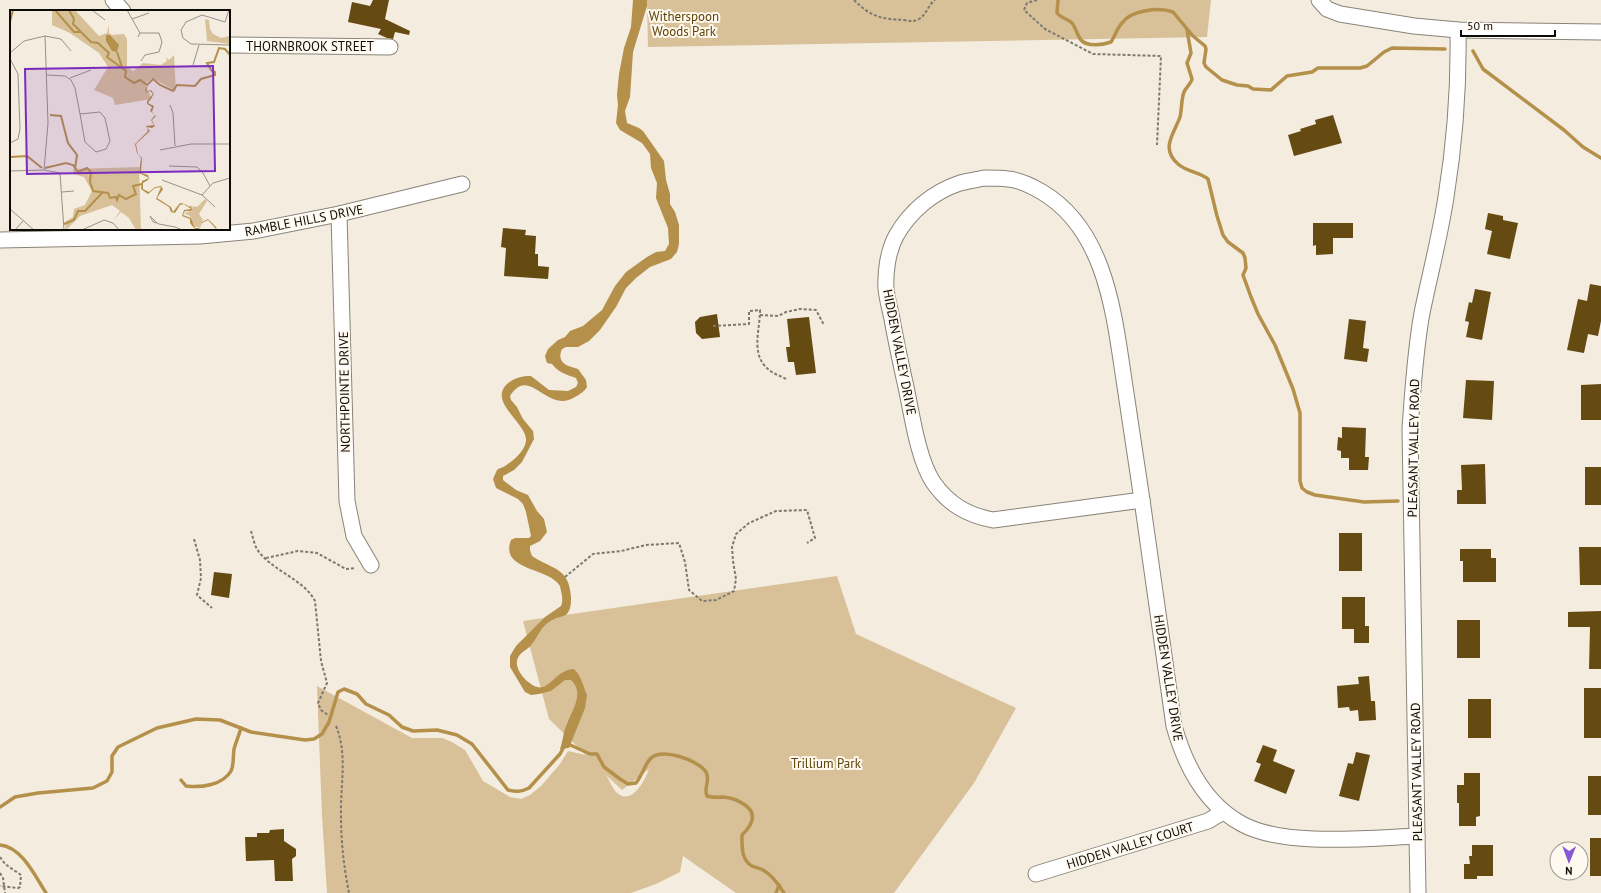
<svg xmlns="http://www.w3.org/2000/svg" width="1601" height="893" viewBox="0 0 1601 893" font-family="'PT Sans',sans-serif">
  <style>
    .green { fill: #d8c199; fill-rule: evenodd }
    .water { fill: #b4904a }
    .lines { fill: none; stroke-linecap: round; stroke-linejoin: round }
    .stream { stroke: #b4904a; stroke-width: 3.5 }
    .building { fill: #654a12 }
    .minor-casing { stroke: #8a8378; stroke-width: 17 }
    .path { stroke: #7d7970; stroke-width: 2; stroke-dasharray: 3 2; stroke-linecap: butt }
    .minor { stroke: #fff; stroke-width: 15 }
    .labels { text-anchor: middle; stroke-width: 4; stroke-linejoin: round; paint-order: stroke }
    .park-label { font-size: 13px; fill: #5d430a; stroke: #fff9ef }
    .street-label { font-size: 13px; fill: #0d0b07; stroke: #fff9ef }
    .inset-river { fill: none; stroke: #b4904a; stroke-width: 2 }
    .inset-road { fill: none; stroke: #979289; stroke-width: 1 }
    .view { fill: #7b2cbf; fill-opacity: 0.15; stroke: #7b2cbf; stroke-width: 2 }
    .inset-edge { fill: none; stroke: #0d0b07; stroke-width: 2 }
  </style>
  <rect width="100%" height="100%" fill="#f3ecdf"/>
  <!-- green -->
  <g class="green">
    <path d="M647 0H1211L1207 37 648 47Z"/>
    <path d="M837 576 856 634 1016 708 974 783 894 893H736L683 856 680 872 656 884 631 893H327L322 816 317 686 412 738H442L452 742 465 750 483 781 510 797 521 799 530 795 541 786 560 764 568 751 586 755 549 719 523 621ZM649 769C645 780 632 807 616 792 612 787 609 780 606 775L622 790Z"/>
  </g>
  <!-- water -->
  <path class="water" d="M633 0H647V6L633 52 630 97 625 111 627 123 639 128 643 131 664 161 666 180 670 194V204L675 212 679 225V244L677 252 671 259 650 267 636 278 626 288 616 307 600 330 589 341 578 347H566L562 349C556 363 567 366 578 369L586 380 587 387C584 392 580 394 575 397 547 415 530 364 510 396L511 400 517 407 523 419 533 431 534 439 522 462 514 470 503 476V480L516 490 528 495 537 511 544 519 547 532 540 541 530 546V550L532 556C553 570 569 567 571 597 571 604 571 610 566 615 561 617 554 618 549 622 541 627 538 636 532 644 529 649 522 651 519 656 511 667 527 684 537 687 549 691 557 669 574 669 582 677 583 686 587 695L585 708 569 748 560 749C563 741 563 732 567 724 572 710 585 693 571 680H565L551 691 539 694 531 695 525 692 510 667V656L516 646 545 617 561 606C564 600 561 592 560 586 549 567 499 571 511 540L515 538H529L531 536 526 512 523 504 518 499 496 488 493 479 497 470C499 468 502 468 505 466 513 461 525 451 526 441 528 424 489 403 506 385 513 378 522 376 531 376L549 390 568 391 576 387 578 383 576 378C567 375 558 372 552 364L547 363 545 356 548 349 558 340 565 337 570 331 583 326 602 310 615 286 626 272 647 257 656 252 665 251 669 244 668 228 656 198 657 183 651 168 650 154 642 143 620 130 616 123 618 105 617 95 619 74 624 48 631 27Z"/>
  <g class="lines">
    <!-- stream -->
    <g class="stream">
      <path d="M1058 0 1057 13C1061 18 1068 19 1072 23 1076 28 1077 35 1081 40 1087 47 1103 45 1111 42 1115 36 1117 28 1122 23 1131 10 1159 7 1173 12L1193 36 1205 46 1206 49 1204 63 1206 67 1222 80 1237 85 1248 86 1253 89 1271 90 1287 76 1312 72 1318 68H1360L1367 66 1384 52 1392 48 1445 49"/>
      <path d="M1187 30 1191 53 1187 63 1192 79C1191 84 1186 87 1184 92 1181 100 1182 109 1180 117 1174 134 1160 148 1178 164 1187 172 1200 172 1208 179L1217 216 1223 235 1228 242 1243 253 1245 258 1246 268 1243 275 1251 297 1258 314 1275 345 1293 389 1300 413V481L1302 488 1307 492 1315 495 1364 502 1398 501"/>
      <path d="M1473 51 1483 69 1564 130 1583 147 1601 158"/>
      <path d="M181 780 186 786C201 788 223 785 231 771 234 765 233 756 234 749 236 742 239 735 241 728"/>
      <path d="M0 807 15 797 38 793 93 788 107 781 112 772V756L118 747 157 728 196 719 220 720 251 732 305 740 314 739 322 734 329 722 338 692 344 689 357 694 366 704 389 715 402 727 413 731 437 730 457 735 472 744 508 790C516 792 521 792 529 788L560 754 566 743 590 754H597L604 767 620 779 628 784 636 783C641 777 646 763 650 759 662 747 698 760 706 772 711 780 703 788 707 796 713 798 717 797 723 797 736 798 760 808 750 825 748 829 745 832 742 835 742 846 741 860 752 866 756 868 760 868 763 870 772 875 779 885 784 893"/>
      <path d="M0 845C22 847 35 876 46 893"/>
      <path d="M776 893 779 885"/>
    </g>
  </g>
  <!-- building -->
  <g class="building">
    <path d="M373 0H389L385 19 410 31 409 35 395 32 393 39 387 38 378 34 381 29 348 22 352 2 370 6Z"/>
    <path d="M1333 115 1342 143 1294 156 1288 135 1301 131 1300 129 1316 124 1315 120Z"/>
    <path d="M1488 213 1503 216V220L1518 223 1510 259 1487 254 1492 231 1485 229Z"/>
    <path d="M1313 223H1353V238H1333V254L1316 255V245L1313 246Z"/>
    <path d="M503 228 526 230 525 235 536 236 535 254H538V266L549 267 548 279 504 276 506 248 501 247Z"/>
    <path d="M1590 284 1601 286V321L1598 336 1588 334 1584 353 1567 350 1578 299 1587 301Z"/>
    <path d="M1475 289 1491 292 1482 340 1466 337 1469 322 1465 321 1469 302 1472 303Z"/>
    <path d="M717 314 720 337 702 339 696 333 695 322 700 317Z"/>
    <path d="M809 317 816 373 796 375 794 362H788L786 347H790L787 319Z"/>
    <path d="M1349 319 1366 321 1363 348 1369 349 1367 362 1344 359Z"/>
    <path d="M1466 380 1494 381 1492 420 1463 418Z"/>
    <path d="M1601 384V420H1581V385Z"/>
    <path d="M1342 427 1366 428 1365 457H1369L1368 470H1349V458H1341V451L1337 450 1338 437 1342 438Z"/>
    <path d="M1485 464 1486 504H1457V490H1462L1461 465Z"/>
    <rect x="1585" y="467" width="16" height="38"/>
    <rect x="1339" y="533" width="23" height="38"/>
    <path d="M1579 547H1601V585H1580Z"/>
    <path d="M1460 549H1491V558H1496V582H1463V561H1460Z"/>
    <path d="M214 572 232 574 229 598 211 595Z"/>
    <path d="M1342 597H1365V626H1369V643H1354V629H1342Z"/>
    <path d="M1601 611V669H1589L1590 627H1568V612Z"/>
    <rect x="1457" y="620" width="23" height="38"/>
    <path d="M1369 676 1371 701H1375L1376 720 1359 721 1358 710 1350 711 1349 707 1338 708 1337 686 1359 684 1358 677Z"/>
    <rect x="1584" y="688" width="17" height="50"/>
    <rect x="1468" y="699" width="23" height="39"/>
    <path d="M1263 745 1277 750 1273 761 1295 770 1286 794 1254 781 1261 764 1256 762Z"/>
    <path d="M1356 752 1370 755 1359 801 1339 796 1348 763 1353 764Z"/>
    <path d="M1464 773H1480V816L1476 817V826H1459V803H1457V785H1464Z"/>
    <rect x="1588" y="776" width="13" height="39"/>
    <path d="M284 829V841L296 849V856L292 859 293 881H275L274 860 246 861 245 837H257V833H269L270 830Z"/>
    <rect x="1590" y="838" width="11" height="38"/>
    <path d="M1472 845H1493V876H1477V879H1464V864H1470L1469 856H1472Z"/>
  </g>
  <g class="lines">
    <defs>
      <g id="minor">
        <path d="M113 0 123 11"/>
        <path d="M1319 0 1327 9 1340 14 1414 26 1458 30 1601 32"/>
        <path d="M229 45 390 47"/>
        <path d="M984 178C992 178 1000 178 1008 179 1020 180 1032 186 1042 192 1106 230 1114 314 1124 380 1130 420 1136 460 1142 500L993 520C967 515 948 504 933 482 918 459 912 415 906 387 901 364 896 342 892 319 890 309 887 299 886 289 885 272 888 251 896 236 910 211 933 192 960 183 967 181 976 180 984 178Z"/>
        <path d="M339 214 347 501 354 536 371 565"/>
        <path d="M0 240 200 236 254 231 339 214 462 184"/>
        <path d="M1142 500 1174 726C1185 765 1205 804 1242 824 1284 847 1369 838 1417 836"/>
        <path d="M1036 874 1208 821 1223 812"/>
        <path d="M1418 893 1410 428C1413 389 1415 351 1422 313 1430 274 1440 236 1446 197 1455 141 1459 86 1458 30"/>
      </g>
    </defs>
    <!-- minor casing -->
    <use href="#minor" class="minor-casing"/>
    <!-- path -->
    <g class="path">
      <path d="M854 0C871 17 881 19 904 20 910 21 914 22 919 19 927 14 928 5 935 0"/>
      <path d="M1037 0 1027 3 1024 10 1045 29 1093 54 1161 56 1157 145"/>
      <path d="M760 315 778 316 786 312 800 309 816 310 824 325"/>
      <path d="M713 326 749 324V311L760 310C760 332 749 357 772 372 776 375 781 376 786 379"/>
      <path d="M251 531C253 537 254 544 257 549 270 570 304 579 315 601L321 661 327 683 318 703 321 710 328 715"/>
      <path d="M194 539 200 560 201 578 197 595 212 608"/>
      <path d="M266 558 298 551 317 553 346 569 356 568"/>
      <path d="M565 577 593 554 621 551 646 545 679 543 685 562 689 590 702 601 716 600 734 591 736 579 733 561 732 547 736 534 749 523 776 511 807 510 815 538 807 543"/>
      <path d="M336 726C348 755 340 786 341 817 341 842 344 868 349 893"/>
      <path d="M0 857 5 864 21 875 20 887 18 888 0 886"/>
      <path d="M0 873 3 878 5 893"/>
    </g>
    <!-- minor -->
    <use href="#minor" class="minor"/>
  </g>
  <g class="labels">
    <!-- park labels -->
    <g class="park-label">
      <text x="684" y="21">Witherspoon<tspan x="684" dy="15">Woods Park</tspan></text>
      <text x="826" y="768">Trillium Park</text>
    </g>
    <!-- street labels -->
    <g class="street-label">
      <text x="310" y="51">THORNBROOK STREET</text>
      <text transform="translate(304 220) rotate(-11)" y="5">RAMBLE HILLS DRIVE</text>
      <text transform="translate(900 352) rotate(79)" y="5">HIDDEN VALLEY DRIVE</text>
      <text transform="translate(344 392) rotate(-91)" y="5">NORTHPOINTE DRIVE</text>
      <text transform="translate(1413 448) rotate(-89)" y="5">PLEASANT VALLEY ROAD</text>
      <text transform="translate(1169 678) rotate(81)" y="5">HIDDEN VALLEY DRIVE</text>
      <text transform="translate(1416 772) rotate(-91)" y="5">PLEASANT VALLEY ROAD</text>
      <text transform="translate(1130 845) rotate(-17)" y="5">HIDDEN VALLEY COURT</text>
    </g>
  </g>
  <!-- overview -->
  <g transform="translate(10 10)">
    <rect width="220" height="220" fill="#f3ecdf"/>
    <path d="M42 0H65L89 26 97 23 99 15V23L102 25 114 24 117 29V57L123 61 133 53 151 55 157 51 156 47 159 50 164 45 166 81 142 68 135 74 142 89 105 95 103 88 84 80 98 57 89 43 60 23 42 15ZM195 9 199 10 200 19 203 24 211 28 220 26V34L197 31ZM129 157 131 220H126L119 208 111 202 103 211 110 201 102 195 70 206 56 220 55 212 63 207 64 199 75 195 82 181 74 167 63 164V159ZM195 189 197 191 189 204 193 210 189 217H185L180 206 174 203 181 201 183 196 187 197Z" fill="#d8c199"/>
    <path d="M96 25H100L109 35 107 42 102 41 96 31ZM138 74 136 82 141 80 144 84 138 93 144 96 142 102 146 106 142 110 145 116 142 118 136 117 140 121 126 134 128 144 132 148 131 163 138 165 139 168 138 170 133 173V179L139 182 145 177 151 176 153 179 147 188 161 197 163 202 170 193 175 194 180 197 181 195 182 200 180 201H175L173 205 181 208 185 218H189L192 212 198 209 206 217 207 220 198 210 192 213 189 219H185L180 213V209L172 206 174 200 181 199 174 194 170 195 165 203 161 202 159 197 146 189 151 177 145 178 138 184 131 179 132 171 139 168 129 163 131 148 127 143 125 134 138 121 136 116 144 115 141 110 145 105 140 101 142 97 137 94V91L143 84 140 81 136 83 135 80Z" fill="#b4904a"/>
    <path class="inset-river" d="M21 0H36M45 0 64 22H71L81 32 88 33 99 43 97 47 116 61 115 67 124 73 130 70 137 75 143 69 150 75 163 81 167 75 185 76 191 69 205 65V62L201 60 197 53 204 52 209 38 215 39 220 45M59 0 64 9 63 14 71 22M0 12 3 0M107 42 112 57M40 105 51 106 58 133 67 145 65 159M0 147 17 146 32 158M35 158 56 153 63 155 68 162 77 158 81 162 80 172 83 181 98 183 100 188 106 187 107 190 109 185 116 189 126 184 123 176 132 174M54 214 64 210 68 201H75L92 183"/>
    <path class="inset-road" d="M82 0 95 10M117 0 130 23 128 27M219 0 215 12 192 5 176 12 171 20 173 28 181 34 220 35M122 9 139 3M130 23H149L152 32 149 42 135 45 131 51M0 43 14 31 35 26 51 29 61 41M0 49 8 64 10 119 8 129 0 133M183 55 189 35M37 65 55 66 61 70 65 78 70 104M60 68 81 60M160 95 163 103 165 136M90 102 95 108 100 131 96 139 86 142 75 132 70 104ZM150 140 181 134H220M159 156 187 157 193 163 200 176M34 160 38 113 35 26M0 161 34 160 50 163 54 220M152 170 192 185 203 173 220 168M52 182 64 181M192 185 205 197M0 199 24 220M147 213 140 206 143 212 147 213 149 214 165 217 172 220M5 220 13 211M72 220 94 210 103 213 109 220"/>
    <path class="view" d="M203 56 205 161 17 164 15 59Z"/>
    <rect width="220" height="220" class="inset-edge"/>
  </g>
  <!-- north arrow -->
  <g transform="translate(1569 861) rotate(181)"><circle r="19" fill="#fff9ef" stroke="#9e9a92"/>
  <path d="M0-3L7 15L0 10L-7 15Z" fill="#8759d2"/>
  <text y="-6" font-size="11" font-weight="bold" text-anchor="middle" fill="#0d0b07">N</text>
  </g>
  <!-- scale -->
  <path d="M1461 30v6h94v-6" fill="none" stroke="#0d0b07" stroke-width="2"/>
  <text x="1467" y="30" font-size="12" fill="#0d0b07" stroke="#fff9ef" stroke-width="3" paint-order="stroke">50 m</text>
</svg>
